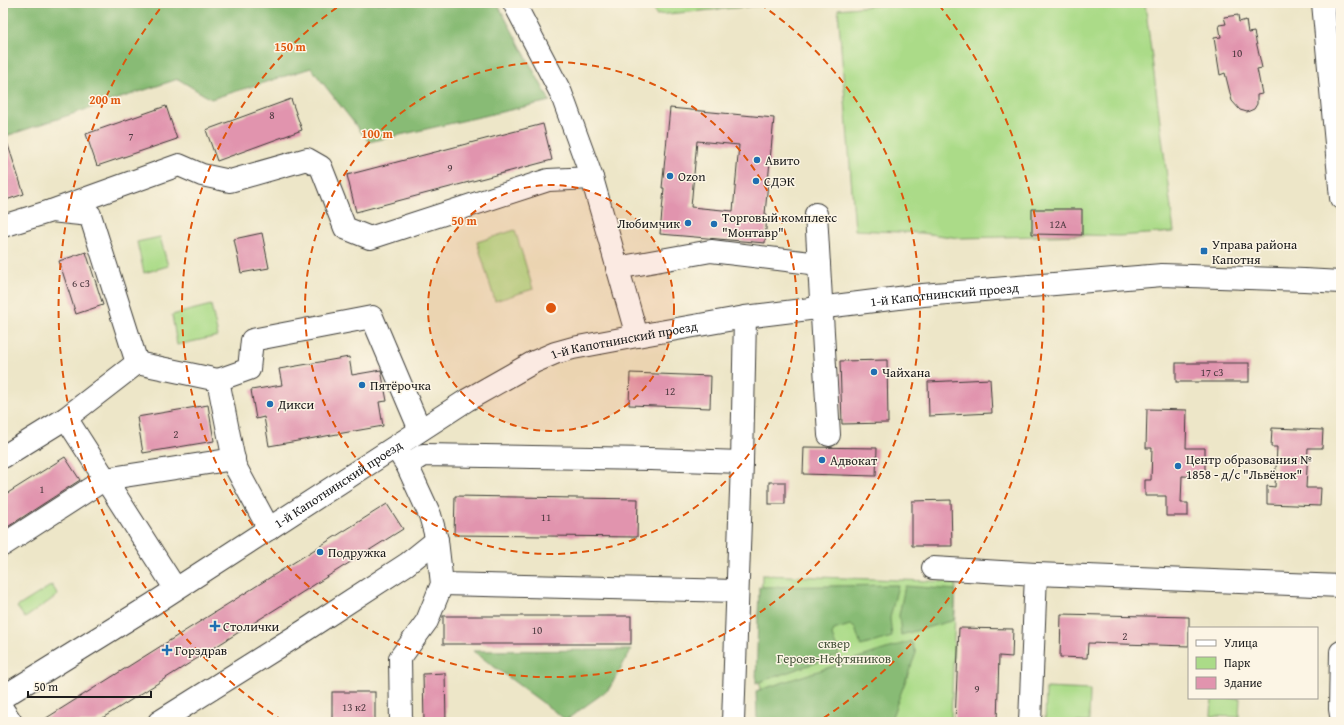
<svg xmlns="http://www.w3.org/2000/svg" width="1344" height="725" viewBox="0 0 1344 725" font-family="'Gentium Book Plus',serif">
  <style>
    .green { fill: #abdb88; stroke: #647c52 }
    .forest { fill: #88bb74; stroke: #526c48 }
    .building { fill: #e194ae; fill-rule: evenodd }
    .lines { fill: none; stroke-linecap: round; stroke-linejoin: round }
    .minor-casing { stroke: #3b3a36; stroke-width: 24 }
    .minor { stroke: #fff; stroke-width: 22 }
    .ring { fill: none; stroke: #de560d; stroke-width: 2; stroke-dasharray: 7 5 }
    .poi-dot { fill: #1f6fb2; stroke: #fcf5e5; stroke-width: 1.5 }
    .labels { text-anchor: middle; stroke-width: 3; stroke-linejoin: round; paint-order: stroke }
    .number-label { font-size: 11px; fill: #4d3a40 }
    .poi-label { font-size: 13px; fill: #1c1c1c; stroke: #fcf5e5; text-anchor: start }
    .street-label { font-size: 13px; fill: #1c1c1c; stroke: #fcf5e5 }
    .park-label { font-size: 13px; fill: #47553c; stroke: #fcf5e5 }
    .centre { fill: #de560d; stroke: #fcf5e5; stroke-width: 2 }
    .ring-label { font-size: 12px; text-anchor: middle; font-weight: bold; fill: #de560d; stroke: #fcf5e5; stroke-width: 3; stroke-linejoin: round; paint-order: stroke }
  </style>
  <rect width="100%" height="100%" fill="#fcf5e5"/>
  <filter id="ink" filterUnits="userSpaceOnUse"><feTurbulence type="fractalNoise" baseFrequency=".025" numOctaves="2"/><feDisplacementMap in="SourceGraphic" scale="8" xChannelSelector="R" yChannelSelector="G"/><feConvolveMatrix kernelMatrix="1 2 1 2 8 2 1 2 1" color-interpolation-filters="sRGB"/></filter>
  <filter id="wash" filterUnits="userSpaceOnUse"><feTurbulence type="fractalNoise" baseFrequency=".012" numOctaves="4" result="noise"/><feDisplacementMap in="SourceGraphic" scale="16" xChannelSelector="R" yChannelSelector="G"/><feGaussianBlur stdDeviation="0.9" result="paint"/><feColorMatrix in="noise" values="0 0 0 0 0 0 0 0 0 0 0 0 0 0 0 0 0 1.4 0 .05"/><feComposite in="paint" operator="in"/></filter>
  <g filter="url(#wash)">
    <rect width="100%" height="100%" fill="#ede6c8"/>
    <!-- green -->
    <g class="green">
      <path d="M652 3H790L656 15Z"/>
      <path d="M904 3H1145L1174 232 1119 236 1086 235 959 238 922 233 855 230 838 9Z"/>
      <path d="M515 230 533 289 495 301 477 242Z"/>
      <path d="M160 237 168 266 144 273 137 242Z"/>
      <path d="M211 305 218 336 177 345 172 315Z"/>
      <path d="M762 575 956 582 951 722H759Z"/>
      <path d="M52 585 58 595 25 618 17 607Z"/>
      <path d="M1046 688 1090 690 1089 722H1045Z"/>
      <path d="M1212 698H1240L1239 717 1211 716Z"/>
    </g>
    <!-- forest -->
    <g class="forest">
      <path d="M3 3H497L550 101 369 142 311 68 211 99 178 79 3 137Z"/>
      <path d="M898 585 890 618 892 637 861 646 855 628 850 625 834 630 832 635 839 655 756 683 759 587Z"/>
      <path d="M905 586 956 590 954 620 901 635 899 615Z"/>
      <path d="M911 641 916 653 890 722H761L757 719 756 691Z"/>
      <path d="M631 650 609 689 566 720 473 651Z"/>
    </g>
    <g id="blocks">
      <!-- building -->
      <g class="building">
        <path d="M1238 15 1239 22 1246 20 1248 33 1254 32 1262 68 1257 69 1262 94 1257 95V104L1254 109 1247 112 1240 110 1232 101 1225 73 1220 75 1214 38 1221 37 1219 25 1226 24 1224 17Z"/>
        <path d="M291 99 302 130 217 161 206 130Z"/>
        <path d="M166 106 177 139 97 166 86 134Z"/>
        <path d="M670 108 774 118 765 214H767L765 243 660 234 664 188H662ZM697 141 739 145 733 211 691 207Z"/>
        <path d="M543 124 552 160 356 212 347 175Z"/>
        <path d="M3 139H6L24 194 3 201Z"/>
        <path d="M1032 209H1082V235L1032 234Z"/>
        <path d="M262 233 269 268 241 273 234 239Z"/>
        <path d="M86 252 103 305 76 314 59 261Z"/>
        <path d="M349 357 352 375 381 370 387 401 379 402 383 426 269 446 264 417 256 419 251 390 282 385 279 369Z"/>
        <path d="M887 360 888 423 842 424 840 361Z"/>
        <rect x="1176" y="363" width="73" height="19"/>
        <path d="M630 373 711 376 710 408 629 405Z"/>
        <path d="M990 379 992 413 929 416 928 382Z"/>
        <path d="M208 405 214 441 143 453 137 417Z"/>
        <path d="M1147 409 1187 410 1186 448H1205V477L1182 476 1181 503H1188V516H1166V496H1145V480H1151L1152 448H1146Z"/>
        <path d="M1272 428 1323 430 1322 448H1308L1306 488H1321L1320 506 1267 504V486L1275 487 1277 447H1271Z"/>
        <path d="M804 447 877 448 876 476 803 474Z"/>
        <path d="M65 457 80 480 3 530V496Z"/>
        <rect x="769" y="482" width="16" height="22"/>
        <path d="M455 496 638 499 637 537 454 535Z"/>
        <path d="M951 500 952 546H912V501Z"/>
        <path d="M387 504 403 529 96 722H40Z"/>
        <path d="M1061 614 1189 617V646L1088 643 1087 658 1060 657Z"/>
        <rect x="443" y="616" width="188" height="28"/>
        <path d="M959 628 1013 629 1012 657 999 656 997 722H955Z"/>
        <path d="M445 673 446 722H424L423 674Z"/>
        <rect x="332" y="692" width="43" height="30"/>
      </g>
    </g>
  </g>
  <g filter="url(#ink)">
    <use href="#blocks" fill-opacity="0" stroke="#3b3a36" stroke-width="1"/>
    <g class="lines">
      <defs>
        <g id="minor">
          <path d="M514 3 561 93 592 178 637 336"/>
          <path d="M1323 3 1341 198"/>
          <path d="M51 211 179 165 202 175 230 181 307 159 321 167 345 228 370 238 548 180 592 178"/>
          <path d="M816 214 829 435"/>
          <path d="M3 226 51 211 90 215 137 363"/>
          <path d="M617 268 711 251 819 264"/>
          <path d="M218 380 249 369 252 340 372 317 420 430"/>
          <path d="M66 418 137 363 218 380 235 466 269 529"/>
          <path d="M400 454 407 465 430 515 437 540 442 584 427 621 400 658 401 722"/>
          <path d="M3 457 66 418 175 588"/>
          <path d="M407 465 423 455 650 459 742 462"/>
          <path d="M3 545 105 479 234 459"/>
          <path d="M933 568 1036 574 1341 586"/>
          <path d="M442 584 737 591"/>
          <path d="M1341 652 1340 709 1341 715"/>
          <path id="s1" d="M3 697 153 604 467 400 534 362 555 353 573 348 637 336 745 317 923 295 1162 275 1304 280 1341 282"/>
          <path d="M3 710 11 722"/>
          <path d="M159 722 304 631 407 564 437 540"/>
          <path d="M733 722 742 462 745 317"/>
          <path d="M1030 722 1036 574"/>
        </g>
      </defs>
      <!-- minor casing -->
      <use href="#minor" class="minor-casing"/>
      <!-- minor -->
      <use href="#minor" class="minor"/>
    </g>
  </g>
  <!-- distance rings -->
  <circle cx="551" cy="308" r="123" fill="#de560d" fill-opacity=".12"/>
  <g class="ring">
    <circle cx="551" cy="308" r="123"/>
    <circle cx="551" cy="308" r="246"/>
    <path d="M760 4A369 369 0 1 1 342 4"/>
    <path d="M283 721A492 492 0 0 1 163 5M939 5A492 492 0 0 1 819 721"/>
  </g>
  <!-- markers -->
  <g class="poi-dot">
    <circle cx="757" cy="160" r="4"/>
    <circle cx="670" cy="176" r="4"/>
    <circle cx="756" cy="181" r="4"/>
    <circle cx="688" cy="223" r="4"/>
    <circle cx="714" cy="224" r="4"/>
    <rect x="1200" y="247" width="8" height="8" rx="2"/>
    <circle cx="874" cy="372" r="4"/>
    <circle cx="362" cy="385" r="4"/>
    <circle cx="270" cy="404" r="4"/>
    <circle cx="822" cy="460" r="4"/>
    <circle cx="1178" cy="466" r="4"/>
    <circle cx="320" cy="552" r="4"/>
    <path d="M213 620h4v4h4v4h-4v4h-4v-4h-4v-4h4z"/>
    <path d="M165 644h4v4h4v4h-4v4h-4v-4h-4v-4h4z"/>
  </g>
  <g class="labels">
    <!-- number labels -->
    <g class="number-label">
      <text x="1237" y="57">10</text>
      <text x="272" y="119">8</text>
      <text x="131" y="140">7</text>
      <text x="450" y="172">9</text>
      <text x="1058" y="228">12А</text>
      <text x="81" y="287">6 с3</text>
      <text x="1212" y="376">17 с3</text>
      <text x="670" y="395">12</text>
      <text x="176" y="438">2</text>
      <text x="42" y="493">1</text>
      <text x="546" y="521">11</text>
      <text x="537" y="634">10</text>
      <text x="1125" y="640">2</text>
      <text x="977" y="693">9</text>
      <text x="354" y="711">13 к2</text>
    </g>
    <!-- poi labels -->
    <g class="poi-label">
      <text x="765" y="165">Авито</text>
      <text x="678" y="181">Ozon</text>
      <text x="764" y="186">СДЭК</text>
      <text x="722" y="222">Торговый комплекс<tspan x="722" dy="15">"Монтавр"</tspan></text>
      <text x="680" y="228" text-anchor="end">Любимчик</text>
      <text x="1212" y="249">Управа района<tspan x="1212" dy="15">Капотня</tspan></text>
      <text x="882" y="377">Чайхана</text>
      <text x="370" y="390">Пятёрочка</text>
      <text x="278" y="409">Дикси</text>
      <text x="1186" y="464">Центр образования №<tspan x="1186" dy="15">1858 - д/с "Львёнок"</tspan></text>
      <text x="830" y="465">Адвокат</text>
      <text x="328" y="557">Подружка</text>
      <text x="223" y="631">Столички</text>
      <text x="175" y="655">Горздрав</text>
    </g>
    <!-- street labels -->
    <g class="street-label">
      <text dy="5" stroke="none"><textPath href="#s1" startOffset="1045">1-й Капотнинский проезд</textPath></text>
      <text dy="5" stroke="none"><textPath href="#s1" startOffset="721">1-й Капотнинский проезд</textPath></text>
      <text dy="5" stroke="none"><textPath href="#s1" startOffset="397">1-й Капотнинский проезд</textPath></text>
    </g>
    <!-- park labels -->
    <g class="park-label">
      <text x="834" y="648">сквер<tspan x="834" dy="15">Героев-Нефтяников</tspan></text>
    </g>
  </g>
  <circle cx="551" cy="308" r="6" class="centre"/>
  <g class="ring-label">
    <text x="290" y="51">150 m</text>
    <text x="105" y="104">200 m</text>
    <text x="377" y="138">100 m</text>
    <text x="464" y="225">50 m</text>
  </g>
  <!-- margin -->
  <rect width="1344" height="725" fill="none" stroke="#fcf5e5" stroke-width="16"/>
  <!-- legend -->
  <rect x="1188" y="627" width="130" height="72" fill="#fcf5e5" stroke="#a29e95"/>
  <rect x="1196" y="640" width="20" height="6" fill="#ffffff" stroke="#a29e95"/>
  <text x="1224" y="647" font-size="12" fill="#1c1c1c">Улица</text>
  <rect x="1196" y="657" width="20" height="12" fill="#abdb88" stroke="#a29e95"/>
  <text x="1224" y="667" font-size="12" fill="#1c1c1c">Парк</text>
  <rect x="1196" y="677" width="20" height="12" fill="#e194ae" stroke="#a29e95"/>
  <text x="1224" y="687" font-size="12" fill="#1c1c1c">Здание</text>
  <!-- scale -->
  <path d="M28 691v6h123v-6" fill="none" stroke="#1c1c1c" stroke-width="2"/>
  <text x="34" y="691" font-size="12" fill="#1c1c1c" stroke="#fcf5e5" stroke-width="3" paint-order="stroke">50 m</text>
</svg>
